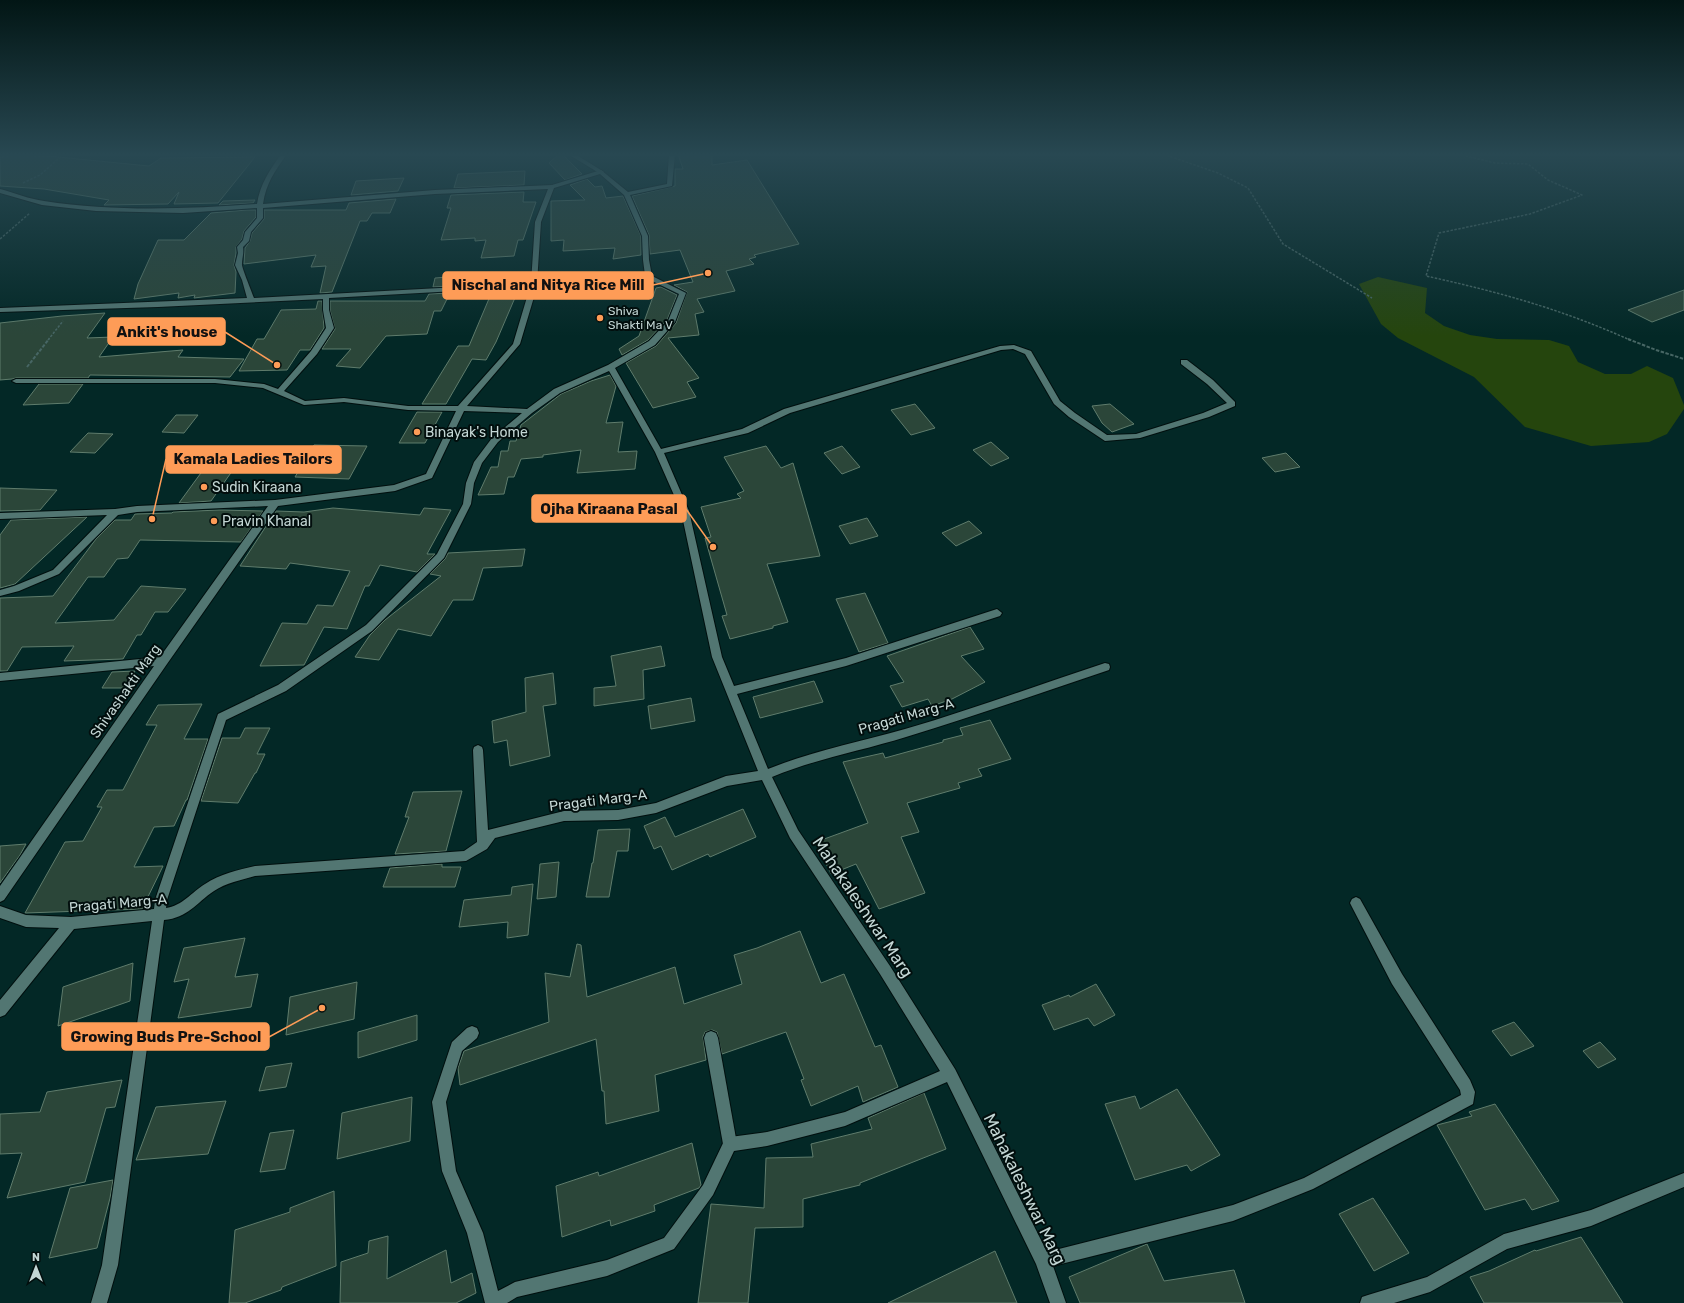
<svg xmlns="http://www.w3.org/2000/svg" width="1684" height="1303" viewBox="0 0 1684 1303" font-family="Rubik,sans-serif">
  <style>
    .green { fill: #25450d }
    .building { fill: #2b4639; stroke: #5f7c6c }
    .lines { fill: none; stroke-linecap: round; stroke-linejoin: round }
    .service-casing { stroke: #000f0e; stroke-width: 2 }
    .minor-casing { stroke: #000f0e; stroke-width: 2 }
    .secondary-casing { stroke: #000f0e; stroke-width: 2 }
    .path-far1 { stroke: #476664; stroke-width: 1.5; stroke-dasharray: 2.5 1.5; stroke-linecap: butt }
    .path { stroke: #476664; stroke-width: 2; stroke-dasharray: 3.5 1.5; stroke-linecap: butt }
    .service { fill: #527672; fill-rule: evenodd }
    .minor { fill: #527672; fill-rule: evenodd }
    .secondary { fill: #527672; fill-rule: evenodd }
    .poi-dot { fill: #fe9c57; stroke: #020e0d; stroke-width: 1.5 }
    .labels { text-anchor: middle; stroke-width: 4; stroke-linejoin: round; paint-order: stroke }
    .far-poi-label { font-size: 12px; fill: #c3d6d4; stroke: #020e0d; text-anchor: start }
    .poi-label { font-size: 14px; fill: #c3d6d4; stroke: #020e0d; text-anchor: start }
    .street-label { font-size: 14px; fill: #c3d6d4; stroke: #020e0d }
    .near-street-label { font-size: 17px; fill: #c3d6d4; stroke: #020e0d }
    .leader { fill: none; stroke: #fe9c57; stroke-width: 1.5 }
    .callout-dot { fill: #fe9c57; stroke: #020e0d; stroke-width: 1.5 }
    .callout { fill: #fe9c57; stroke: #fe9c57; stroke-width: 1.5 }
    .callout-label { font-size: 15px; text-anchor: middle; font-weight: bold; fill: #111 }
  </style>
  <rect width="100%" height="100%" fill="#032826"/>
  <!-- green -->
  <path class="green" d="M1378 277 1427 288 1425 313 1444 326 1470 335 1497 339 1549 340 1569 346 1578 362 1605 374H1631L1647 366 1673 378 1684 405V409L1667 434 1649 442 1591 446 1525 427 1474 377 1398 338 1381 324 1359 284Z"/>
  <!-- building -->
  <g class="building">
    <path d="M559 154H562L582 174 565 180 549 163Z"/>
    <path d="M678 154H712V165L747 160 799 244 754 255 756 257 749 259 754 264 726 271 735 291 697 299 704 312 695 314 699 335 668 338 699 378 687 382 696 397 653 408 626 363 656 346 676 323 687 292 674 285 693 282 680 250 650 254 649 235 632 196 675 186V169H683Z"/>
    <path d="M9 155 48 156 149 166 161 158 255 157 218 203 174 204 179 192 168 204 104 205 109 200 44 189 0 186V157H6Z"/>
    <path d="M525 171 524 185 454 188 458 174Z"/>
    <path d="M404 178 398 191 351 195 356 181Z"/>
    <path d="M587 179 595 187 602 186 606 198 623 196 641 236V255L613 259 615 248 563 251 564 240 551 241V201L585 200 570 185Z"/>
    <path d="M524 192 523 202H536L523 240H518L514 256 481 258 486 240 475 241V238L441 240 451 208H447L451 195Z"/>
    <path d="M396 199 390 213H372L367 221H360L332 292 320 293 326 266 311 267 316 255 244 264 245 248 250 241 252 233 264 219V210H346L349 203Z"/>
    <path d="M255 200 253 203 219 205 223 201Z"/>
    <path d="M247 210H256V217L244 231 242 239 236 247V253L234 265 236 272 235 293 194 298 195 295 178 298 179 293 134 299 138 284 158 240H184L211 213Z"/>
    <path d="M459 276 454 286 433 287 435 278Z"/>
    <path d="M661 287 677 295 667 320 648 340 622 355 619 349 639 336 656 288Z"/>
    <path d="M1684 290V310L1652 322 1628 310Z"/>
    <path d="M450 293 441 311H434L427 334 386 336 360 368 336 366 351 349H322L335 329 330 310V301H425L429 294Z"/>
    <path d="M517 293 496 342 486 360 472 359 446 404H422L458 346H469L491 294Z"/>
    <path d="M318 301H322L324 328 310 350H300L287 370 239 371 257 339H264L281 310 316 309Z"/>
    <path d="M105 313 87 338 113 337 99 357 183 350 178 357 244 359 230 377 90 375 88 378H16L12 379 0 380V323L62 316Z"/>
    <path d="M610 375 616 386 606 423 623 422 618 452 637 451 635 469 577 473 581 450 543 455V457L521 459 514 477H508L504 494 478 495 491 467H498L501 451H508L510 441H516L521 425 561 394 591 381Z"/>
    <path d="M39 384H83L69 403 23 405Z"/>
    <path d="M915 404 935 428 911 435 891 410Z"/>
    <path d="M1110 404 1134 424 1112 432 1102 423 1092 406Z"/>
    <path d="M417 412H442L425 443H399Z"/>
    <path d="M176 415H198L184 433 162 432Z"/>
    <path d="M88 433 113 434 95 453 70 452Z"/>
    <path d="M991 442 1009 458 991 466 973 450Z"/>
    <path d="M314 445 367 446 349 479 295 477Z"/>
    <path d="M766 446 781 468 793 463 820 556 767 564 788 622 773 626V628L730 639 722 616 727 615 705 538 711 537 701 507 741 498 737 494 744 491 724 457Z"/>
    <path d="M842 446 860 467 842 474 824 453Z"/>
    <path d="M1286 453 1300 467 1275 472 1262 458Z"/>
    <path d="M206 466 235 467 211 501 179 503Z"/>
    <path d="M0 488 57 490 40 510 0 511Z"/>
    <path d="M333 508 420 515 424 508 451 510 427 554H435L417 572 380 565 369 586H365L347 629 324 627 304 665 260 666 282 623 307 624 317 605 333 606 350 571 290 563 286 569 240 566 276 511 304 512Z"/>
    <path d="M219 510 263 511 241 542 140 540 128 558 117 559 104 577H88L55 623 114 620 141 586 186 589 168 612H155L141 635H137L123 659 64 661 74 646 22 647 7 671H0V598L53 596 96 539 115 520H131L135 514 172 513 173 512Z"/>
    <path d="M87 517 15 584 0 588V535L11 520Z"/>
    <path d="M867 518 878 536 850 544 839 526Z"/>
    <path d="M969 521 982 533 956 546 942 533Z"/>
    <path d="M525 549 522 566 483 568 473 600H453L431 636 398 629 379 660 355 657 370 635 385 620 441 576 430 574 445 559 448 553Z"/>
    <path d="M865 593 888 643 859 652 836 599Z"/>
    <path d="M970 627 984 649 961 656 985 682 952 699 932 706 928 699 902 707 890 686 904 682 887 656Z"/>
    <path d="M661 646 665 666 643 670 644 699 594 706V688L616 686 611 656Z"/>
    <path d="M135 671 124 688H102L112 672Z"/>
    <path d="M553 673 556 704 543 706 550 756 510 766 507 740 494 743 492 721 526 712 525 678Z"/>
    <path d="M814 681 823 702 760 718 753 697Z"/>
    <path d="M691 698 695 721 651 729 648 706Z"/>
    <path d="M202 704 184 739H208L187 800H186L174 826 154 827 134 867 163 866 142 909 25 913 65 842 83 841 102 807H97L107 790H123L157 725H146L158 705Z"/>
    <path d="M990 720 1011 759 978 769 982 776 958 783 960 788 907 803 919 832 901 837 925 893 879 909 856 864 831 874 816 842 868 823 843 762 883 753 885 758 943 742V740L963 735 960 728Z"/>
    <path d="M245 728H270L257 754H265L256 773H255L238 803 201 801 222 738H240Z"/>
    <path d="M462 791 446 851 395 854 409 817H405L413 792Z"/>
    <path d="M743 809 756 837 710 857 708 854 672 870 661 846 654 849 644 826 665 817 675 837Z"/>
    <path d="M630 829 628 851H617L609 897H586L592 863H593L598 830Z"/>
    <path d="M26 844 20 855 0 883V846Z"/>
    <path d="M559 862 556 897 537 899 540 864Z"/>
    <path d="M442 864V867H461L455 887H383L390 868Z"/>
    <path d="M533 884 528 935 507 938 508 922 459 927 464 900 511 895 512 887Z"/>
    <path d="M800 931 821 983 844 974 875 1047 881 1045 898 1087 863 1102 858 1086 811 1106 801 1080 804 1079 786 1032 722 1054 717 1032 712 1030 705 1032 703 1037 706 1060 655 1075 659 1111 606 1124 604 1091H602L596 1039 460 1085 458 1068 464 1051 549 1022 545 973 570 977 577 944 581 945 587 997 675 967 684 1004 742 984 734 955 757 948Z"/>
    <path d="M245 938 235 977 258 974 251 1007 178 1018 189 979 174 982 184 948Z"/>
    <path d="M133 963 130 1001 58 1026 63 987Z"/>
    <path d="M357 982 354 1019 286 1035 290 997Z"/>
    <path d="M1096 984 1115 1015 1094 1026 1088 1018 1054 1030 1042 1005 1069 995 1070 997Z"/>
    <path d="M417 1015V1040L358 1058V1032Z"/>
    <path d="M1514 1022 1534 1046 1511 1056 1492 1031Z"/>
    <path d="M1600 1042 1616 1059 1598 1068 1583 1051Z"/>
    <path d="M292 1063 286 1087 259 1091 266 1067Z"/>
    <path d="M122 1080 115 1107 106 1108 85 1182 7 1198 22 1153 0 1154V1114L40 1112 47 1092Z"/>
    <path d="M1177 1089 1220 1155 1191 1171 1187 1165 1135 1180 1105 1104 1135 1096 1140 1109Z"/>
    <path d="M924 1093 946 1149 860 1183V1185L803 1199V1227L755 1228 748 1303H698L711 1204 764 1208 766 1158 813 1157 811 1144 872 1129 868 1118Z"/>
    <path d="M412 1097 410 1141 337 1159 342 1113Z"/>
    <path d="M226 1101 208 1154 136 1160 156 1107Z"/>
    <path d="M1495 1104 1559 1201 1532 1210 1525 1199 1485 1210 1437 1125 1472 1116 1469 1112Z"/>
    <path d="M294 1130 285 1169 260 1172 270 1133Z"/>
    <path d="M692 1143 701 1185 699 1188 654 1205 655 1211 611 1226 610 1220 562 1237 556 1186 598 1172 599 1176Z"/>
    <path d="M113 1180 110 1198 97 1248 49 1258 70 1188Z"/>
    <path d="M334 1191 336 1266 282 1287 281 1290 245 1303H229L235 1230 290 1212V1208Z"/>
    <path d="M1373 1198 1409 1253 1374 1271 1339 1214Z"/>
    <path d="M388 1236 387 1279 446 1250 451 1283 472 1273 476 1293 456 1303H340L341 1262 368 1253 369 1241Z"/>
    <path d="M1581 1237 1623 1303H1484L1470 1277 1489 1271 1535 1250 1536 1251Z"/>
    <path d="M1147 1244 1164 1281 1234 1270 1245 1303H1080L1069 1277Z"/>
    <path d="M995 1251 1017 1303H888Z"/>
  </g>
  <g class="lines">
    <defs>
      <path id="service" d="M711 1031 716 1033 718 1038 737 1144 735 1149 730 1151 725 1149 723 1144 704 1038 706 1033Z"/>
      <g id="minor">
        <path d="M281 154H287C275 171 266 183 263 204L435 190 552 185 601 170 628 192 667 184 669 154H675L672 186 630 195 648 236 649 260 652 276 686 293 675 322 655 345 615 368 661 449 742 429 784 409 1000 346 1014 345 1031 351 1060 401 1075 413 1107 435 1136 434 1203 413 1227 403 1207 384 1181 364V360H1187L1213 380 1235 402V406L1209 417 1140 438 1105 441 1069 417 1054 404 1025 354 1013 349 1001 350 790 413 748 433 664 453 689 511 722 657 734 686 846 658 997 609 1002 613 1000 616 846 666 737 694 768 769C812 751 860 742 905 729 973 709 1038 685 1105 663L1109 664 1110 667 1109 670C1041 693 974 716 906 737 861 751 815 759 772 777L798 830 890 966 955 1069 1047 1252 1233 1205 1304 1178 1461 1095 1460 1090 1392 984 1352 907 1350 903 1352 899 1356 897 1360 899 1402 974 1470 1080 1475 1092 1473 1104 1313 1189 1233 1221 1053 1266 1066 1303H1050L1036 1264 947 1082 845 1126 767 1146 734 1151 713 1195 674 1249 607 1276 517 1297 507 1303H485L467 1233 442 1171 432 1102 452 1042 467 1028 472 1026 477 1028 479 1033 477 1038 462 1051 446 1102 456 1171 483 1233 498 1291 515 1282 607 1260 664 1238 703 1185 725 1139 730 1137 767 1132 845 1112 940 1071 880 974 790 838 762 780 727 786 656 813 618 820 564 821 495 838 487 849 466 861 255 876C241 880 226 883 214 891 196 903 188 918 164 920L118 1265 107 1303H91L102 1265 152 921 74 929 5 1015 0 1017V1000L59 928 26 927 0 918V906L26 915 71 917 154 909 155 900 218 714 278 685 366 625 437 554 463 504 466 483 474 462 492 438 522 413 464 411 432 478 395 491 278 506 167 664 4 900 0 902V886L154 666 0 681V673L160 657 268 506 137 512 118 515 59 574 19 591 0 596V590L14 586 53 570 107 515 0 519V513L115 509 137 506 275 500 394 485 426 474 456 411 408 410 344 402 304 405 263 388 215 383H16L12 381 16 379H215L264 384 278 389 311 351 326 328 323 310V299L158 307 0 312V308L247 298 242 280 235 265 238 253 237 247 243 240 245 232 257 218V208L183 213 96 211 42 205 0 193V189C15 193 29 199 44 201 115 212 186 209 257 204 260 184 270 170 281 154ZM600 174 624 195 642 236 643 260 645 275 537 283 541 222 554 188ZM548 189 535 222 531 283 254 298C252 292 241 266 242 264 242 258 244 254 243 247L249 241 251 232 263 218V208L435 194ZM648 279 679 294 668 321 649 341 608 365 554 389 527 409 467 406 520 344 537 287ZM530 287 513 344 458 406H408L344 398 305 401 284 391 317 354 334 328 329 310V298ZM609 371 655 452 681 511 712 657 758 771 726 776 656 803 618 810 564 811 488 830 483 750 482 747 478 745 474 747 473 750 477 842 464 851 255 866C238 870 220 874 205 884 192 892 182 906 166 908L167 900 226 720 286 691 372 631 444 558 471 504 474 483 482 463 498 442 532 413 560 393Z"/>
        <path d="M576 154H584L573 157V155Z"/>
        <path d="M1684 1173V1187L1591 1226 1507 1249 1430 1292 1394 1303H1360L1362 1297 1368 1295 1427 1277 1504 1234 1591 1210Z"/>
      </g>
      <path id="secondary" d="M568 154H575L604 172 599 173Z"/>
    </defs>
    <!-- service casing -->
    <use href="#service" class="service-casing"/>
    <!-- minor casing -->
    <use href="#minor" class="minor-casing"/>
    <!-- secondary casing -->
    <use href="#secondary" class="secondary-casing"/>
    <!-- path-far1 -->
    <g class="path-far1">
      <path d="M1163 154 1218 173 1248 188 1283 244 1372 298"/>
      <path d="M1458 154 1495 163 1528 164 1548 180 1582 195 1530 214 1439 233 1426 276C1499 292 1561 309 1630 340"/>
      <path d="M23 183 40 175 64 154"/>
      <path d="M0 239 30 213"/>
      <path d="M48 340 63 321"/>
    </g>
    <!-- path -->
    <g class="path">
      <path d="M1628 339 1656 350 1684 359"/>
      <path d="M27 367 49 339"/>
    </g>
    <!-- service -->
    <use href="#service" class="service"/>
    <!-- minor -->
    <use href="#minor" class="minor"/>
    <!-- secondary -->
    <use href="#secondary" class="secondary"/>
  </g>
  <!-- sky -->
  <linearGradient id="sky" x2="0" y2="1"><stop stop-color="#021615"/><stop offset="0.46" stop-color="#284852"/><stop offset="1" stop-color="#284852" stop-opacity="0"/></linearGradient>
  <rect width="1684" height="336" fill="url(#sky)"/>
  <!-- markers -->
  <g class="poi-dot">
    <circle cx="600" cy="318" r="4"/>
    <circle cx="417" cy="432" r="4"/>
    <circle cx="204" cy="487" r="4"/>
    <circle cx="214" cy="521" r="4"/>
  </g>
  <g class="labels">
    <!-- far-poi labels -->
    <g class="far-poi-label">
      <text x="608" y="315">Shiva<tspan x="608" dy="14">Shakti Ma V</tspan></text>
    </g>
    <!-- poi labels -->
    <g class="poi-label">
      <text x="425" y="437">Binayak's Home</text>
      <text x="212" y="492">Sudin Kiraana</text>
      <text x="222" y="526">Pravin Khanal</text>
    </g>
    <!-- street labels -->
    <g class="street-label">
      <text transform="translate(125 691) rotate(-55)" y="5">Shivashakti Marg</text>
      <text transform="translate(906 716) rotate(-16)" y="5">Pragati Marg-A</text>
      <text transform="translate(598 800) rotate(-7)" y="5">Pragati Marg-A</text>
      <text transform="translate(118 903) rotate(-5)" y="5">Pragati Marg-A</text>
    </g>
    <!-- near-street labels -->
    <g class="near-street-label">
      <text transform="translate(863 907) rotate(56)" y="6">Mahakaleshwar Marg</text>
      <text transform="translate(1025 1189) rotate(64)" y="6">Mahakaleshwar Marg</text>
    </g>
  </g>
  <!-- callouts -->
  <path class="leader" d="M708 273L653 285M277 365L225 332M152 519L166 459M713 547L686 509M322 1008L269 1037"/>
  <g class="callout-dot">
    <circle cx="708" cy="273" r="4"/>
    <circle cx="277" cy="365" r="4"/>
    <circle cx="152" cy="519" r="4"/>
    <circle cx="713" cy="547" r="4"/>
    <circle cx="322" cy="1008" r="4"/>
  </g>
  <g class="callout">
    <rect x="443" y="272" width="210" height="27" rx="4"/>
    <rect x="108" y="318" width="117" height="27" rx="4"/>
    <rect x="166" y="446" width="175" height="27" rx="4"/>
    <rect x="532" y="495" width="154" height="27" rx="4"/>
    <rect x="62" y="1023" width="207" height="27" rx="4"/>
  </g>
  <g class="callout-label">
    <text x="548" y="290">Nischal and Nitya Rice Mill</text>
    <text x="167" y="337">Ankit's house</text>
    <text x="253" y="464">Kamala Ladies Tailors</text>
    <text x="609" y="514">Ojha Kiraana Pasal</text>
    <text x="166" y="1042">Growing Buds Pre-School</text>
  </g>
  <!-- north arrow -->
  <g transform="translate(36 1267)" stroke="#020e0d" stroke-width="3" paint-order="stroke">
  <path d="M0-3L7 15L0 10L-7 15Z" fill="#c3d6d4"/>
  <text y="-6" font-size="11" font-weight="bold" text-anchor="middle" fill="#c3d6d4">N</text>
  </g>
</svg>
